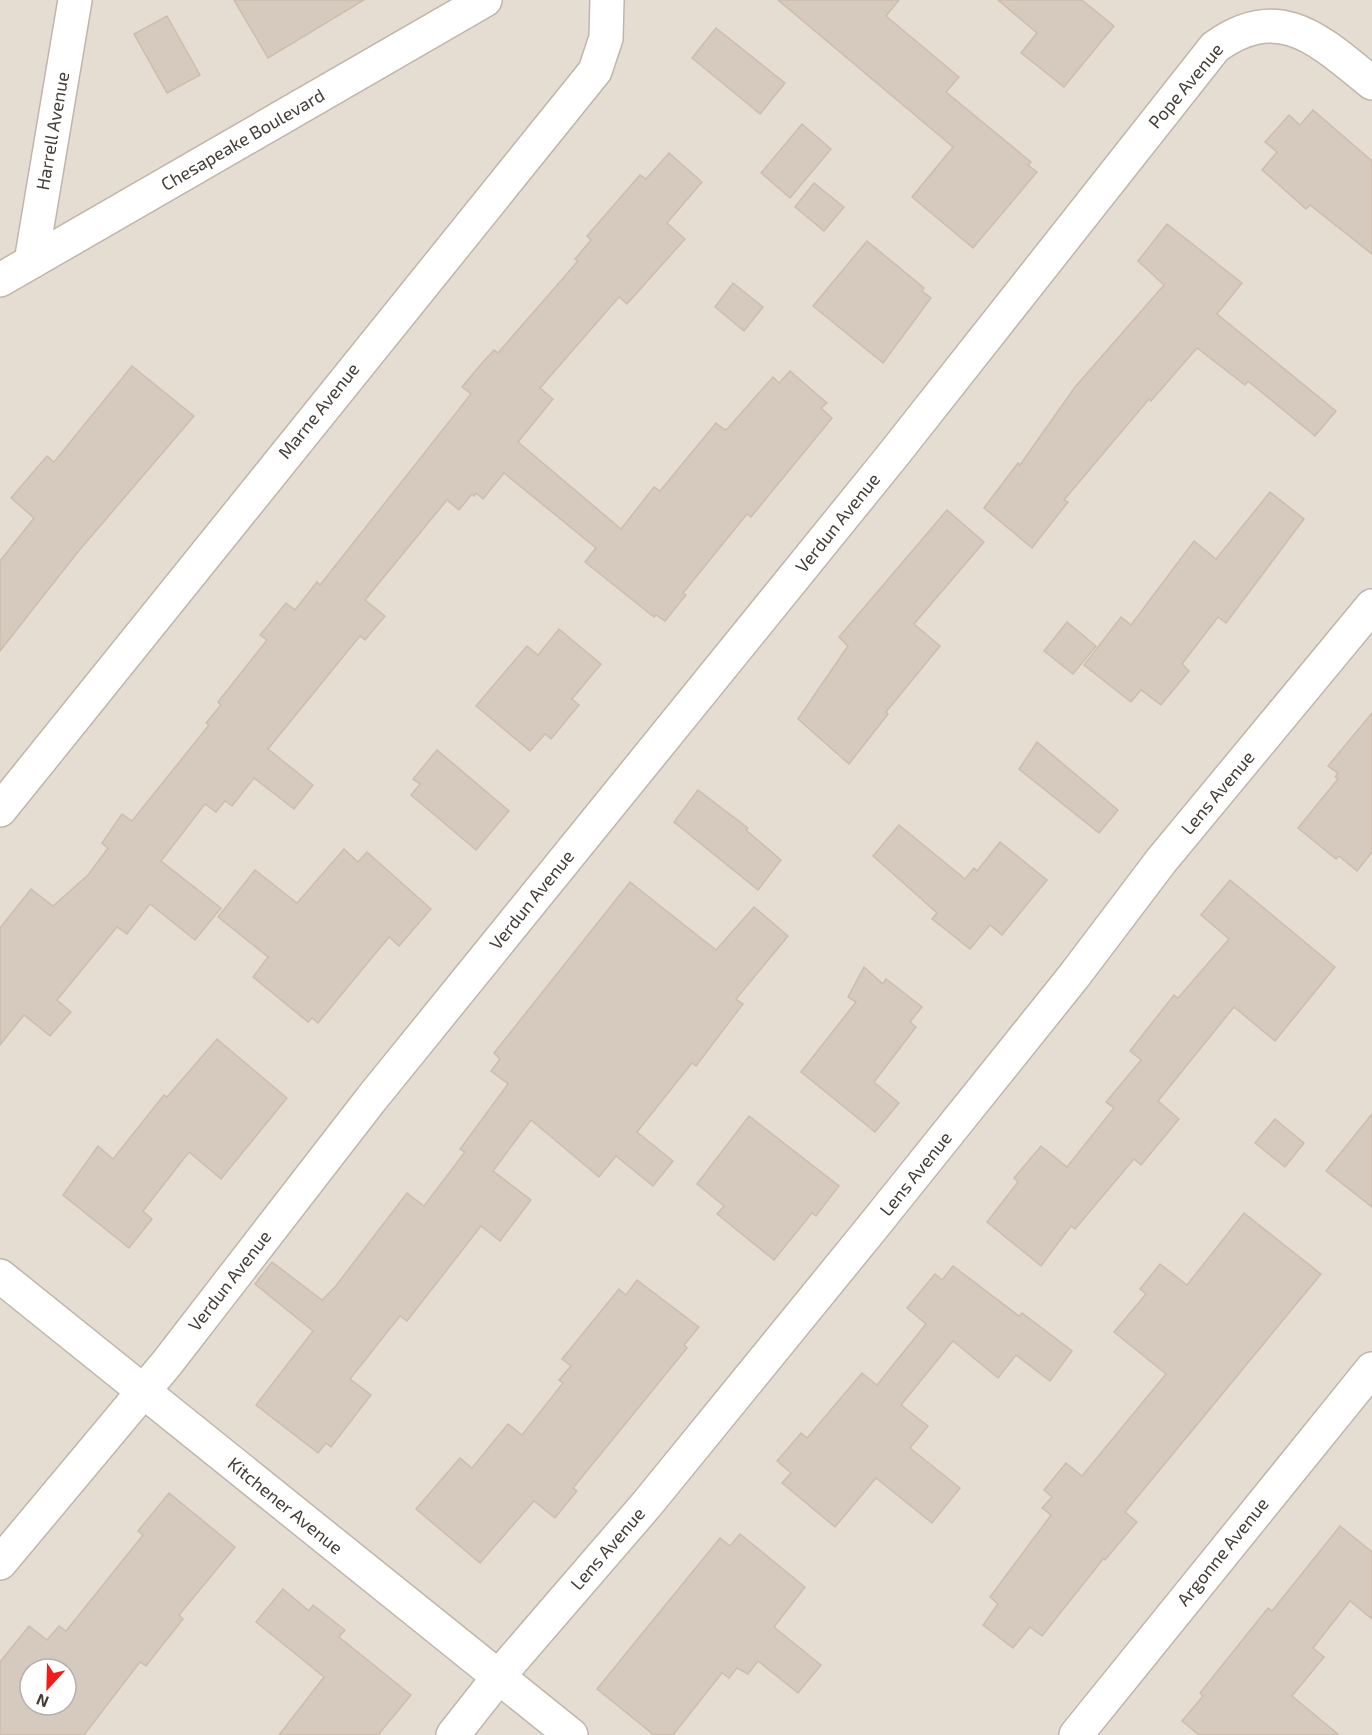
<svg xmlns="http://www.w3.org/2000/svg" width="1372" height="1735" viewBox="0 0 1372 1735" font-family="'Exo 2',sans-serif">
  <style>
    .residential { fill: #e6ddd2; fill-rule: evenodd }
    .building { fill: #d6c9bd; stroke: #cebdad; stroke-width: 1.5; fill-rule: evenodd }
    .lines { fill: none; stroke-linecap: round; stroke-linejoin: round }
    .minor-casing { stroke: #c0b5aa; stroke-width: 36 }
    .minor { stroke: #fff; stroke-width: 33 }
    .labels { text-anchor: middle; stroke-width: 6; stroke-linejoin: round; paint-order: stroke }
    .street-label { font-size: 18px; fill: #443b34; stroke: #fff }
  </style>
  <rect width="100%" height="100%" fill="#f2ece4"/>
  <!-- residential -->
  <path class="residential" d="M0 0H1372V1735H0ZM30 1669H66V1705H30Z"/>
  <!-- building -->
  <g class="building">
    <path d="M234 0H364L268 58Z"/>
    <path d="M778 0H899L886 16 959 77 946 92 1031 162 1028 165 1037 172 973 248 912 197 953 147Z"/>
    <path d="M998 0H1082L1114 26 1064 87 1021 53 1037 33Z"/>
    <path d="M167 16 200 75 167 93 134 34Z"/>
    <path d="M716 28 785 83 760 114 692 58Z"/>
    <path d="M1313 110 1372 161V254L1310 205 1306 209 1262 170 1277 152 1265 142 1289 115 1300 125Z"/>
    <path d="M802 124 831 149 790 198 761 173Z"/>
    <path d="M669 153 702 182 667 223 685 239 627 304 619 297 540 388 553 399 518 442 621 529 654 487 660 491 716 423 725 430 728 428 773 377 779 383 790 371 827 403 821 408 832 418 751 517 747 514 683 593 686 595 665 621 656 615 654 617 585 562 596 548 504 473 483 499 476 493 474 496 472 494 459 510 447 500 365 600 385 616 365 640 360 636 268 749 313 785 294 809 254 778 232 806 225 801 216 812 205 804 161 861 221 908 195 940 150 904 127 934 117 927 57 1000 71 1012 50 1036 24 1015 0 1045V928L31 889 53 906 88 875 108 848 102 843 122 814 132 821 209 725 206 723 221 705 218 702 267 640 260 635 286 603 295 610 317 582 320 585 471 394 462 387 482 363 494 350 498 353 578 261 575 259 591 240 587 236 640 175 646 179Z"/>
    <path d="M814 183 844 207 824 231 795 207Z"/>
    <path d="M1167 224 1242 283 1217 314 1336 411 1315 436 1248 381 1245 385 1197 348 1151 401 1149 399 1064 500 1068 502 1032 548 984 508 1018 463 1020 465 1075 387 1164 285 1138 261Z"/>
    <path d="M867 241 924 288 922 291 931 298 883 363 813 306Z"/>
    <path d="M733 283 763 307 744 331 715 307Z"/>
    <path d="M132 366 194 416 77 553 0 651V561L34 518 11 498 47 456 54 462Z"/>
    <path d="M1270 492 1304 519 1226 623 1218 617 1182 664 1189 671 1161 705 1141 690 1131 702 1084 665 1121 617 1131 625 1194 541 1216 559Z"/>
    <path d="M947 510 984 542 914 624 940 646 886 712 888 714 849 764 798 719 848 646 839 637Z"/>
    <path d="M1067 622 1096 646 1073 674 1044 651Z"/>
    <path d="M559 629 601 664 572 699 579 705 551 739 545 734 530 751 476 706 527 646 538 655Z"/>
    <path d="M1372 713V852L1357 871 1339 856 1336 859 1298 828 1338 779 1335 777 1338 773 1328 766Z"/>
    <path d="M1037 742 1118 810 1099 833 1019 769Z"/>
    <path d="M437 750 509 811 476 850 411 795 420 784 413 779Z"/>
    <path d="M698 790 748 828 746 830 781 860 758 890 674 822Z"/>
    <path d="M899 825 965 879 974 868 977 871 1000 842 1047 880 1002 935 990 925 970 949 932 919 937 913 873 856Z"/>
    <path d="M344 849 358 862 367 852 431 909 399 946 389 937 318 1023 312 1018 308 1022 253 977 268 957 218 917 255 870 297 903Z"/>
    <path d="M1230 880 1335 967 1275 1041 1234 1007 1158 1101 1179 1119 1141 1165 1134 1159 1075 1229 1071 1226 1041 1266 987 1222 1018 1182 1014 1178 1041 1146 1067 1167 1114 1108 1106 1102 1141 1060 1130 1051 1174 995 1178 998 1229 939 1201 915Z"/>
    <path d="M630 882 716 950 754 907 788 936 736 999 743 1004 696 1066 692 1063 637 1132 673 1161 653 1186 616 1156 599 1177 531 1120 493 1171 531 1200 500 1241 481 1226 407 1321 400 1316 350 1379 371 1395 331 1447 326 1443 318 1453 256 1405 313 1331 255 1284 272 1262 322 1300 335 1287 407 1193 424 1206 465 1152 460 1149 508 1084 491 1071 500 1059 494 1053Z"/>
    <path d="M864 967 883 984 886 979 922 1007 910 1022 916 1027 874 1082 899 1103 875 1132 801 1072 856 1002 848 997Z"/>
    <path d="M217 1039 287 1098 221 1179 189 1152 143 1211 152 1219 129 1248 63 1195 98 1146 113 1159 164 1095 167 1097Z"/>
    <path d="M1372 1114V1207L1326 1171Z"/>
    <path d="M749 1116 839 1186 816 1216 812 1213 774 1260 717 1214 724 1206 697 1184Z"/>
    <path d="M1275 1119 1304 1143 1285 1167 1255 1143Z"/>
    <path d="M1244 1213 1321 1274 1125 1512 1137 1522 1105 1560 1104 1558 1042 1636 1030 1627 1013 1648 983 1625 998 1604 990 1597 1051 1515 1042 1508 1052 1497 1044 1490 1066 1463 1082 1476 1166 1374 1114 1332 1146 1294 1140 1289 1160 1264 1187 1285Z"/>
    <path d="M953 1266 1019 1316 1022 1313 1072 1351 1050 1381 1016 1355 998 1378 953 1341 901 1405 928 1426 910 1448 960 1488 932 1523 876 1478 835 1527 782 1483 791 1473 777 1461 801 1433 807 1438 862 1373 877 1385 926 1324 907 1308 935 1274 942 1280Z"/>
    <path d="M637 1280 699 1327 684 1345 687 1348 573 1488 577 1491 555 1518 534 1501 480 1563 416 1509 460 1458 472 1468 508 1424 522 1435 563 1383 559 1380 571 1366 562 1359 619 1289 626 1295Z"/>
    <path d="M169 1493 235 1547 179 1615 183 1619 146 1666 140 1662 84 1735H0V1662L29 1626 47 1640 59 1626 66 1631 143 1535 138 1531ZM30 1669H66V1705H30Z"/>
    <path d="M1340 1526 1372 1552V1619L1350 1601 1313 1648 1324 1657 1292 1696 1339 1735H1199L1182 1721 1203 1696 1200 1693 1268 1608 1272 1611Z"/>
    <path d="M740 1534 805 1587 774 1627 821 1665 798 1693 758 1661 748 1674 737 1668 729 1678 722 1673 673 1735H654L597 1689 720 1538 730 1546Z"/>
    <path d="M283 1589 309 1611 313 1605 345 1630 339 1637 411 1695 378 1735H279L324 1677 256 1622Z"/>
  </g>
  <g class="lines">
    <defs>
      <g id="minor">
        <path d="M31 262 75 0"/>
        <path d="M0 280 485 0"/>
        <path d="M0 810 595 71 606 38 607 0"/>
        <path d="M0 1276 571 1735"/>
        <path d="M0 1563 167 1363 372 1098 893 455 1215 47C1280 0 1320 41 1372 83"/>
        <path d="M453 1735 509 1664 647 1504 871 1229 1074 976 1161 861 1372 606"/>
        <path d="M1076 1735 1372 1369"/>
      </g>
    </defs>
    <!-- minor casing -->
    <use href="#minor" class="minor-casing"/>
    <!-- minor -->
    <use href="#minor" class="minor"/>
  </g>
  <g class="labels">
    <!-- street labels -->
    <g class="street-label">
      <text transform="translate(1186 86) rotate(-50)" y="6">Pope Avenue</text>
      <text transform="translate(53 131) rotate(-80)" y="6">Harrell Avenue</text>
      <text transform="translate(243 140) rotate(-30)" y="6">Chesapeake Boulevard</text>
      <text transform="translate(319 411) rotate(-51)" y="6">Marne Avenue</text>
      <text transform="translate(838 523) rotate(-51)" y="6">Verdun Avenue</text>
      <text transform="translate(1218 793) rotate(-50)" y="6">Lens Avenue</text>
      <text transform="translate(532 900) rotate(-51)" y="6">Verdun Avenue</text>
      <text transform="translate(916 1174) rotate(-51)" y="6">Lens Avenue</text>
      <text transform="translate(230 1281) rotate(-52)" y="6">Verdun Avenue</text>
      <text transform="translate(285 1506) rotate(39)" y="6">Kitchener Avenue</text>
      <text transform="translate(608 1549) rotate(-49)" y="6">Lens Avenue</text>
      <text transform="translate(1223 1552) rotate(-51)" y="6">Argonne Avenue</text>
    </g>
  </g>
  <!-- north arrow -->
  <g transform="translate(48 1687) rotate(202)"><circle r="28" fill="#ffffff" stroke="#b4b1ae" stroke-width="1.5"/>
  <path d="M0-4.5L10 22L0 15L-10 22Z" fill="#f61b17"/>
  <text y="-9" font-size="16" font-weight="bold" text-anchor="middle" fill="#443b34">N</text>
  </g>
</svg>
